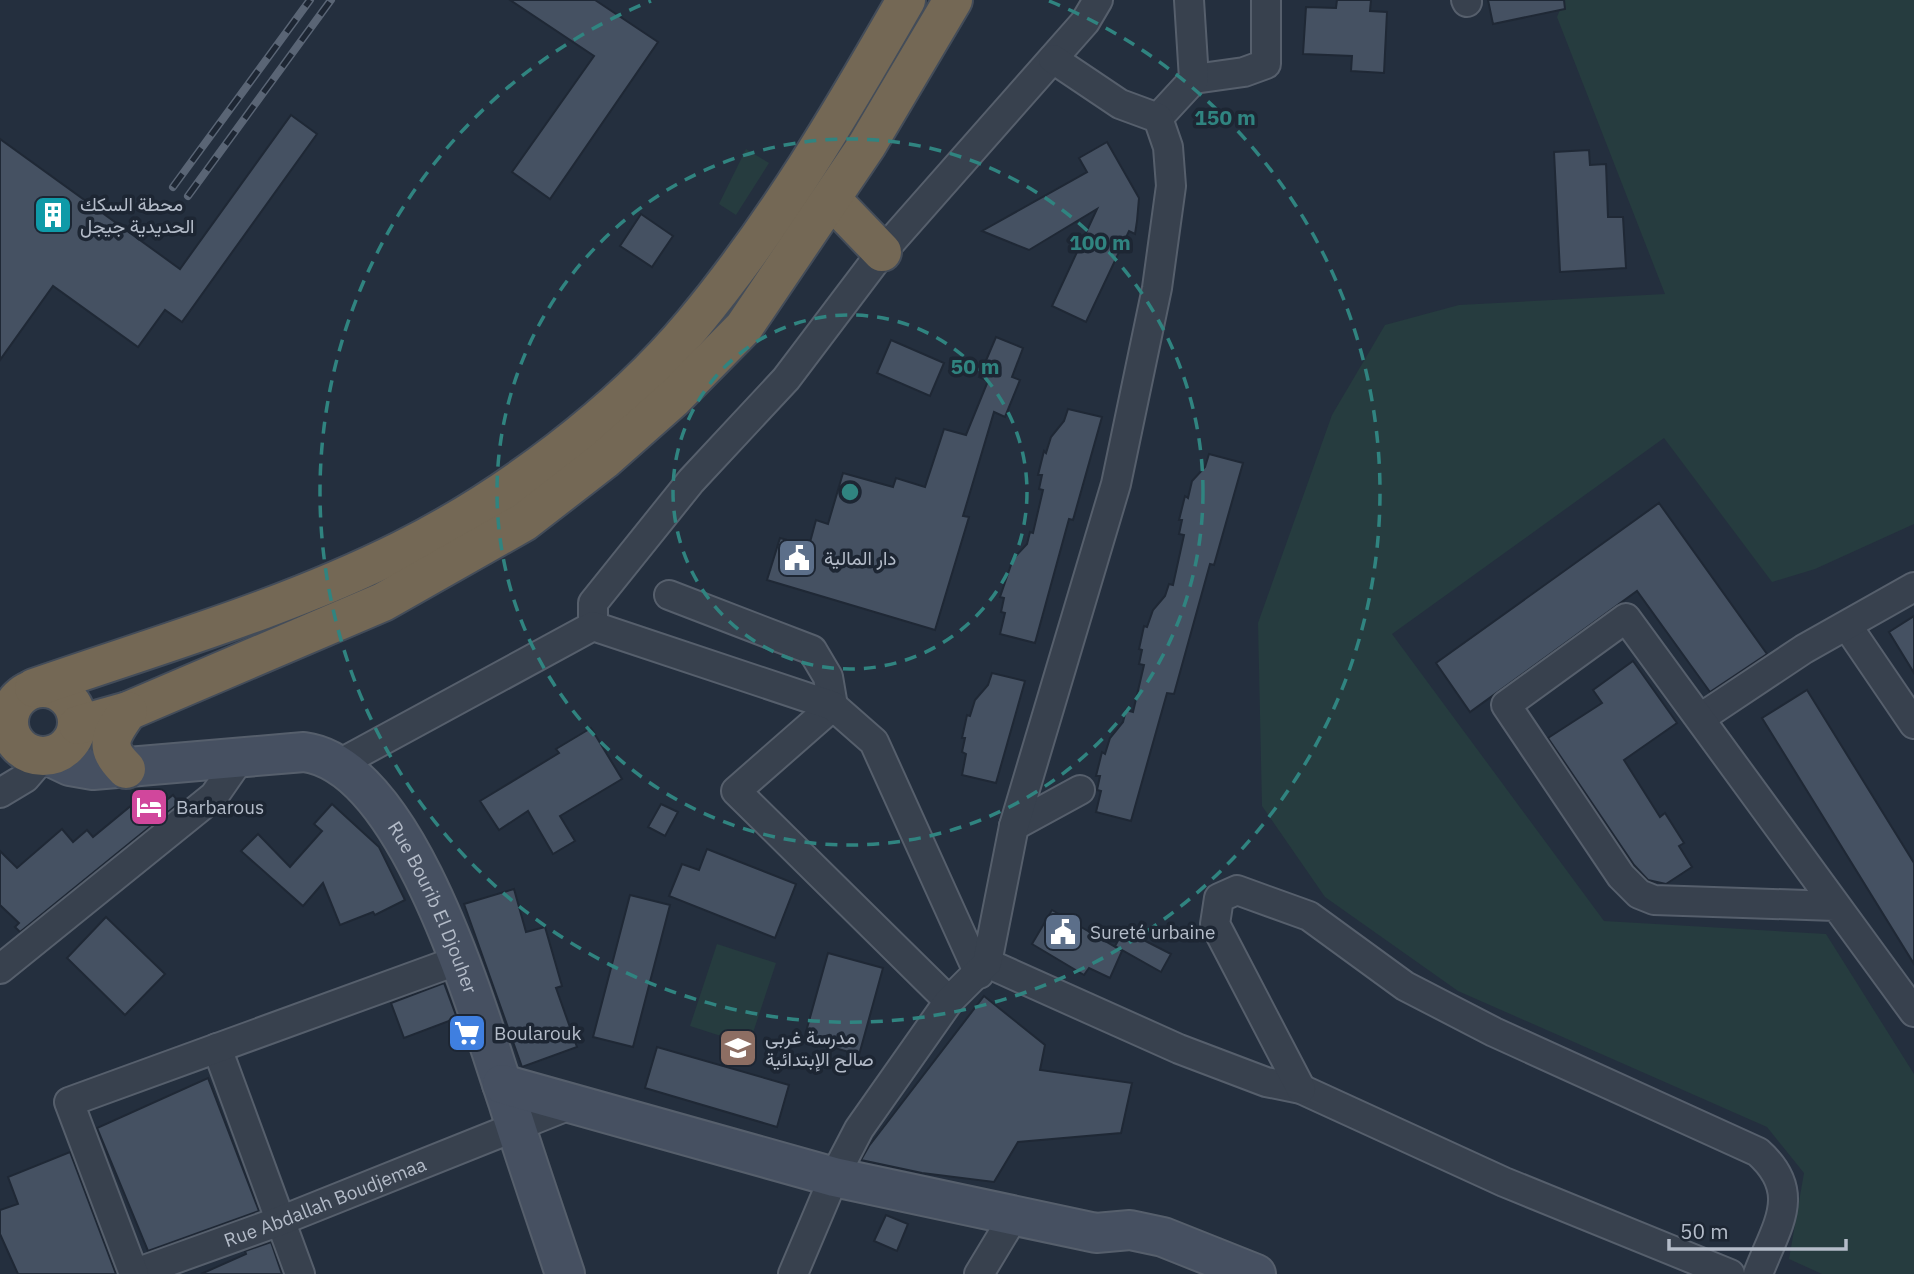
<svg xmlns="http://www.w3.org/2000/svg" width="1914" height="1274" viewBox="0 0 1914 1274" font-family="'IBM Plex Sans',Vazirmatn,sans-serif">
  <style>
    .green { fill: #263c3f }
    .building { fill: #455162; stroke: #1f2835; stroke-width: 2 }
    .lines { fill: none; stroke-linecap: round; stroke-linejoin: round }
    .street-casing { stroke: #565f6c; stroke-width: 32 }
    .secondary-casing { stroke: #565f6c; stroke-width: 42 }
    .highway-casing { stroke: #434c59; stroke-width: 42 }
    .street { stroke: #38414e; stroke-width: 28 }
    .secondary { stroke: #465061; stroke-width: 38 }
    .highway { stroke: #746855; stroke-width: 38 }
    .rail-casing { stroke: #5a6575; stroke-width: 8 }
    .rail { stroke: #1d2633; stroke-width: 5; stroke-dasharray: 16; stroke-linecap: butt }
    .ring { fill: none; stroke: #308480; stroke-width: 3.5; stroke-dasharray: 12 9 }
    .labels { text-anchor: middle; stroke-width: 7; stroke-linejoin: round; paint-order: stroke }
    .poi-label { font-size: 19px; fill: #b4bcc9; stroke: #1d2633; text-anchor: start }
    .street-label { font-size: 19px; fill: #b4bcc9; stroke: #1d2633 }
    .centre { fill: #308480; stroke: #1d2633; stroke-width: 3.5 }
    .ring-label { font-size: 21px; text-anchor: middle; font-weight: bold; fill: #308480; stroke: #1d2633; stroke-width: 7; stroke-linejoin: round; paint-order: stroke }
  </style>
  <rect width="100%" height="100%" fill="#242f3e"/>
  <!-- green -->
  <g class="green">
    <path d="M1564 0H1914V524L1815 569 1772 582 1664 438 1392 634 1604 921 1826 934 1914 1074V1274H1822L1789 1259 1804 1173 1767 1127 1458 991 1325 897 1262 806 1258 623 1332 415 1385 325 1459 305 1665 294 1557 17Z"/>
    <path d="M746 149 769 163 736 215 719 204Z"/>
    <path d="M717 944 776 963 749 1045 690 1026Z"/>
  </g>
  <!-- building -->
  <g class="building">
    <path d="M510 0H595L658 42 550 199 512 172 594 56Z"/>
    <path d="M1337 0H1371L1370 11 1387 12 1384 73 1351 71 1352 56 1303 54 1306 7 1336 8Z"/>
    <path d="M1488 0H1564L1565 9 1493 24Z"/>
    <path d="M291 115 317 134 182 322 165 310 138 347 53 286 0 360V139L180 269Z"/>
    <path d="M1107 142 1139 198 1137 221 1135 234 1129 231 1086 322 1052 306 1097 209 1029 250 982 231 1087 172 1079 158Z"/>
    <path d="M1589 150 1590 165 1606 164 1608 217H1623L1626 268 1560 272 1554 152Z"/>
    <path d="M641 214 673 236 652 267 620 246Z"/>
    <path d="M996 337 1023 348 1012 377 1020 380 1005 417 994 412 963 516 969 517 935 630 767 580 780 538 809 546 816 520 828 524 843 473 893 487 896 478 925 487 944 429 966 435 988 381 979 377Z"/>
    <path d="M891 340 944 363 930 396 877 373Z"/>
    <path d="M1068 409 1102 417 1073 520 1069 519 1035 643 1000 634 1005 613 1001 612 1004 598 1000 597 1013 559 1027 544 1030 532 1033 533 1043 490 1039 489 1042 475H1038L1044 451 1046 453 1051 437 1064 421Z"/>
    <path d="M1209 454 1243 463 1214 565 1210 564 1174 694 1167 693 1131 821 1096 812 1101 791 1097 790 1100 776H1096L1102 752 1105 754 1110 738 1123 722 1126 710 1133 712 1144 665 1139 664 1142 650 1139 649 1144 626 1147 627 1153 610 1165 596 1169 584 1173 585 1184 535 1179 534 1182 520H1179L1185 496 1188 498 1192 481 1205 467Z"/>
    <path d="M1659 503 1767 654 1710 692 1637 591 1470 712 1436 663Z"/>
    <path d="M1914 616V673L1889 632Z"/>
    <path d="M1633 661 1677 723 1624 760 1660 817 1665 813 1684 843 1679 846 1692 867 1666 884 1648 880 1634 865 1548 738 1602 703 1593 690Z"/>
    <path d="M992 673 1025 681 996 783 962 775 966 754 962 752 965 738H962L967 715 970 716 975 700 988 685Z"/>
    <path d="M1807 690 1914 863V964L1762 718Z"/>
    <path d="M591 728 622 779 560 816 575 841 553 854 528 811 499 830 480 801 559 753 556 749Z"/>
    <path d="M144 795 155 809 173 795 179 803 20 932 15 927 19 923 0 905V851L17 868 62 829 73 842 87 830 93 837Z"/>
    <path d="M332 804 379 847 405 900 375 915 373 912 340 925 323 883 303 906 241 851 258 834 290 867 322 831 314 824Z"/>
    <path d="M661 804 678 812 665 836 648 827Z"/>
    <path d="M707 849 796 884 775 938 669 896 682 864 699 870Z"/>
    <path d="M514 889 526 932 545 927 562 986 556 988 577 1047 522 1067 464 904Z"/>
    <path d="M630 895 670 905 633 1047 593 1037Z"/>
    <path d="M1052 910 1122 951 1110 978 1089 968 1084 975 1032 944Z"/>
    <path d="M106 917 165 974 125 1015 67 958Z"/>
    <path d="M1124 930 1171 954 1161 972 1115 946Z"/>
    <path d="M828 953 883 968 859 1055 804 1039Z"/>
    <path d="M444 983 457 1018 404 1038 391 1003Z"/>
    <path d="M984 996 1045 1045 1040 1070 1132 1083 1121 1133 1018 1142 994 1182 922 1173 861 1160 869 1146Z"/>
    <path d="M657 1047 789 1085 777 1127 645 1088Z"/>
    <path d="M208 1078 259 1211 148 1251 97 1128Z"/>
    <path d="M70 1152 116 1274H18L0 1234V1210L18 1204 8 1177Z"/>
    <path d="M886 1215 908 1224 897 1251 874 1241Z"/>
    <path d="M271 1242 282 1274H201L246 1254 245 1251Z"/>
  </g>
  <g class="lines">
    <defs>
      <g id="street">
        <path d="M1466 0 1467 2"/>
        <path d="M1194 79 1244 72 1266 64V0"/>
        <path d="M1158 118 1194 79 1189 0"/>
        <path d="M669 595 812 650 828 677 833 706"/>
        <path d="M593 626V603L691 481 786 379 882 252 1085 22 1098 0"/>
        <path d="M1848 627 1914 724"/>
        <path d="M833 706 736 791 949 1001"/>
        <path d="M1702 717 1804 649 1914 587"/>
        <path d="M339 764 593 626 833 706 874 742 979 974"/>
        <path d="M0 793 25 778 44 756"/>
        <path d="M1014 826 1080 790"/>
        <path d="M1835 906 1654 900 1639 894 1621 876 1506 705 1626 618 1914 1012"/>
        <path d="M987 963 1179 1049 1266 1082 1301 1089 1504 1182 1730 1274"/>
        <path d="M0 969 214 796 241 757"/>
        <path d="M217 1048 300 1274"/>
        <path d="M1301 1089 1215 924 1219 898 1237 890 1309 916 1405 986 1494 1032 1758 1152C1804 1193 1776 1226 1758 1274"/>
        <path id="s1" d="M133 1274 280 1221 570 1105"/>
        <path d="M134 1274 69 1102 459 960"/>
        <path d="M793 1274 834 1177 859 1129 949 1001 987 963 1014 826 1116 484 1157 288 1171 186 1168 147 1158 118 1120 104 1053 59"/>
        <path d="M979 1274 1014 1216"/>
      </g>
      <g id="secondary">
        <path id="s2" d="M49 756 70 766 93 770 304 752C409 766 478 1014 508 1102 526 1160 546 1217 565 1274"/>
        <path d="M502 1084 834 1177 1096 1233 1130 1230 1163 1237 1256 1274"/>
      </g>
      <g id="highway">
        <path d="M832 200 882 252"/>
        <circle cx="43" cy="722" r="34"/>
        <path d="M34 688C158 645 284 609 402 550 506 498 619 413 693 324 776 224 842 112 906 0"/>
        <path d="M78 725 128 711 383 602 524 522 604 460 674 398 744 327 867 145 953 0"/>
        <path d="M126 769C103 746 110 736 128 711"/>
      </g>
    </defs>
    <!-- street casing -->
    <use href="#street" class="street-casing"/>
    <!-- secondary casing -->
    <use href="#secondary" class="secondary-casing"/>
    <!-- highway casing -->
    <use href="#highway" class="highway-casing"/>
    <!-- street -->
    <use href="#street" class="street"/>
    <!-- secondary -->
    <use href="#secondary" class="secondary"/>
    <!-- highway -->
    <use href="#highway" class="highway"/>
    <defs>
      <g id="rail">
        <path d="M173 187 310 0"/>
        <path d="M188 196 331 0"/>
      </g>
    </defs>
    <!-- rail casing -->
    <use href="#rail" class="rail-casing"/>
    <!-- rail -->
    <use href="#rail" class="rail"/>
  </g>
  <!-- distance rings -->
  <g class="ring">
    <circle cx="850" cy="492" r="177"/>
    <circle cx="850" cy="492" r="353"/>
    <path d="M1049 1A530 530 0 1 1 651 1"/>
  </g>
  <!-- icons -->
  <defs>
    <symbol id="building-square" viewBox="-11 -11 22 22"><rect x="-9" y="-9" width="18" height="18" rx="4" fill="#0f9aa8" stroke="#1d2633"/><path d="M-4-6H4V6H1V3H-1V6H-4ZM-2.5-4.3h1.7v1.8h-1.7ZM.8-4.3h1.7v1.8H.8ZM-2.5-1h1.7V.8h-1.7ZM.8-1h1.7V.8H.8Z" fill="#fff"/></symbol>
    <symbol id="civic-square" viewBox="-11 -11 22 22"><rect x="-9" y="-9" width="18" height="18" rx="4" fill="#5c6f8a" stroke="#1d2633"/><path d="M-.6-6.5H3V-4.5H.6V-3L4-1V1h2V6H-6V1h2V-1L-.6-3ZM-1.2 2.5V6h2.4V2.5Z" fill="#fff"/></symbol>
    <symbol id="hotel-square" viewBox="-11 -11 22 22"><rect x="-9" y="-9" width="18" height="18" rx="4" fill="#d1479c" stroke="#1d2633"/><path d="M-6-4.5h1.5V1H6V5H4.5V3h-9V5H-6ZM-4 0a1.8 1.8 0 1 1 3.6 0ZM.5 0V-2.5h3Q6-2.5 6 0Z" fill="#fff"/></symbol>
    <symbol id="supermarket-square" viewBox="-11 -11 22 22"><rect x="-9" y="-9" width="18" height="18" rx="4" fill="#3f7fe0" stroke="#1d2633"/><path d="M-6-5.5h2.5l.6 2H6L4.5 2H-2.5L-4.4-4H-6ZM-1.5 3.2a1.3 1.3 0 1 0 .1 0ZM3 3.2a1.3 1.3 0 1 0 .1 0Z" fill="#fff"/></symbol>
    <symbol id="school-square" viewBox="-11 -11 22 22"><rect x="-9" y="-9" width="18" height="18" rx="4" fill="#8d6e63" stroke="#1d2633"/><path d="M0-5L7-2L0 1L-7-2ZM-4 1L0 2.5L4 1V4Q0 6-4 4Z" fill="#fff"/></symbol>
  </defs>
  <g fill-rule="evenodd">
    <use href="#building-square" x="31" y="193" width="44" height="44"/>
    <use href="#civic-square" x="775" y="536" width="44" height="44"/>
    <use href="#hotel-square" x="127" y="785" width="44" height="44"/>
    <use href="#civic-square" x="1041" y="910" width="44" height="44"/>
    <use href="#supermarket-square" x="445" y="1011" width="44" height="44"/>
    <use href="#school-square" x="716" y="1026" width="44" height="44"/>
  </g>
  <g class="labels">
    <!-- poi labels -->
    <g class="poi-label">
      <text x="80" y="211">محطة السكك<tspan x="80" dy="22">الحديدية جيجل</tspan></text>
      <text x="824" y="565">دار المالية</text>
      <text x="176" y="814">Barbarous</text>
      <text x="1090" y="939">Sureté urbaine</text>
      <text x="494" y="1040">Boularouk</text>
      <text x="765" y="1044">مدرسة غربي<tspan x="765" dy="22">صالح الإبتدائية</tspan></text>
    </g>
    <!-- street labels -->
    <g class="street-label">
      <text dy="7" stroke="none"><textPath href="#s2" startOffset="469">Rue Bourib El Djouher</textPath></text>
      <text dy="7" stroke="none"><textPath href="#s1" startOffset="205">Rue Abdallah Boudjemaa</textPath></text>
    </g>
  </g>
  <circle cx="850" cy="492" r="10" class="centre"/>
  <g class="ring-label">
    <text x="1225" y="125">150 m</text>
    <text x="1100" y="250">100 m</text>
    <text x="975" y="374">50 m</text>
  </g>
  <!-- scale -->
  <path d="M1669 1239v10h177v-10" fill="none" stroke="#b4bcc9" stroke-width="3.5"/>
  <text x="1680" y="1239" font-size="21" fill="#b4bcc9" stroke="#1d2633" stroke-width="5" paint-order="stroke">50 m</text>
</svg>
